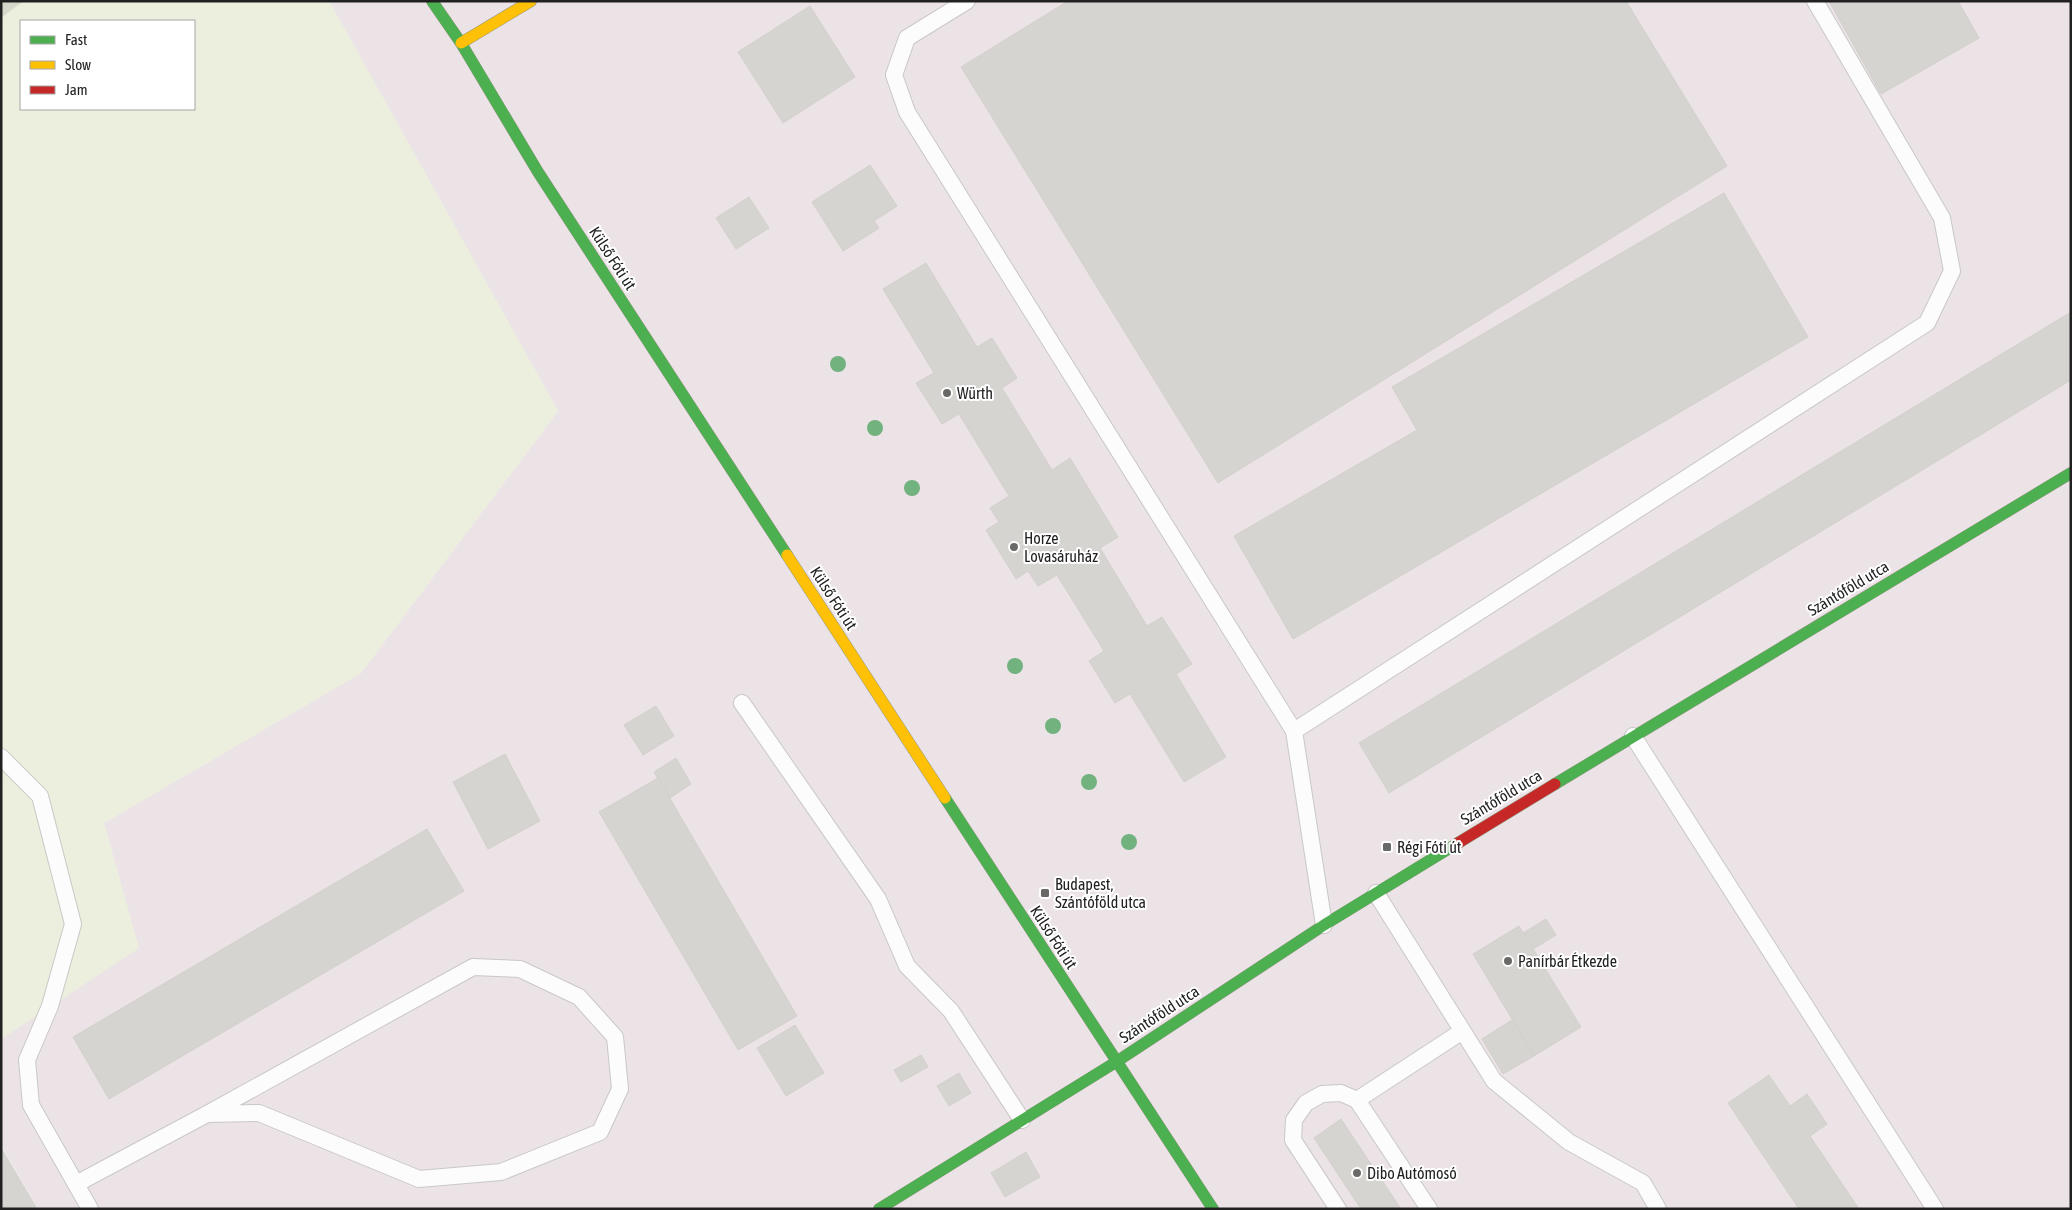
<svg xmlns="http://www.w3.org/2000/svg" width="2072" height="1210" viewBox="0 0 2072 1210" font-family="'Asap Condensed',sans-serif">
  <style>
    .industrial { fill: #ece3e7 }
    .construction { fill: #d7d8cc }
    .farmland { fill: #ecefdd; fill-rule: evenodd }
    .building { fill: #d6d4d1; stroke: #d2d0cb }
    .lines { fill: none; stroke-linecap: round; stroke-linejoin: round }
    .lane-casing { stroke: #c8c8c6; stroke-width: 18 }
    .fast-casing { stroke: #949982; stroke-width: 12 }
    .slow-casing { stroke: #949982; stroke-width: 12 }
    .jam-casing { stroke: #949982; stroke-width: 12 }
    .lane { stroke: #fdfcfc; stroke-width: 16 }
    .fast { stroke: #4caf50; stroke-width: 11 }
    .slow { stroke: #ffc107; stroke-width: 11 }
    .jam { stroke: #c62828; stroke-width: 11 }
    .tree { fill: #72b27f }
    .poi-dot { fill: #696967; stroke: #fff; stroke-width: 2 }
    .labels { text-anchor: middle; stroke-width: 4; stroke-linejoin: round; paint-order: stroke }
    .street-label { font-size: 16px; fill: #212121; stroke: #fff }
    .poi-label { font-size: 16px; fill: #212121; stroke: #fff; text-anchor: start }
  </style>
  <rect width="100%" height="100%" fill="#efeeea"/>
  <!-- industrial -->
  <path class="industrial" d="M329 1H2071V1209H38L1 1145V1039L138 948 104 823 361 673 558 411Z"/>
  <!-- construction -->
  <path class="construction" d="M1 1H24L1 18Z"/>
  <!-- farmland -->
  <path class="farmland" d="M24 1H329L558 411 361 673 104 823 139 948 1 1039V18ZM21 21H194V109H21Z"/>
  <!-- building -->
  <g class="building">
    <path d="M1068 1H1626L1727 166 1218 483 961 67Z"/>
    <path d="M1829 1H1958L1979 38 1881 94Z"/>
    <path d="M810 6 855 77 783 123 738 52Z"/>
    <path d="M870 165 897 206 874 221 879 228 843 251 812 202Z"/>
    <path d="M1724 193 1808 337 1293 639 1234 536 1417 430 1392 387Z"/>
    <path d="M749 197 769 228 736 249 716 218Z"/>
    <path d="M926 263 977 347 992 338 1017 378 1002 388 1052 470 1070 458 1118 537 1100 548 1147 626 1162 617 1192 664 1176 674 1226 757 1184 782 1130 694 1115 703 1089 661 1104 651 1057 575 1038 586 1028 571 1016 579 986 530 999 522 990 508 1009 496 959 414 942 424 916 383 934 373 883 289Z"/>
    <path d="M2071 312V380L1389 793 1359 743Z"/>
    <path d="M656 706 674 736 643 755 624 725Z"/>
    <path d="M505 754 540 821 488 849 453 782Z"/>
    <path d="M676 758 691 784 670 798 654 772Z"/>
    <path d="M658 778 797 1016 738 1050 599 812Z"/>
    <path d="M427 829 464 891 109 1099 73 1037Z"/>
    <path d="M1546 919 1556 935 1533 949 1523 933Z"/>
    <path d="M1519 926 1581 1027 1534 1056 1473 954Z"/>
    <path d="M1512 1020 1534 1056 1503 1074 1482 1039Z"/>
    <path d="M795 1025 824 1073 786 1096 757 1048Z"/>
    <path d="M921 1055 928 1067 901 1082 894 1070Z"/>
    <path d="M959 1073 971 1093 949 1106 937 1086Z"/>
    <path d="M1769 1075 1790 1106 1807 1094 1827 1124 1810 1136 1859 1209H1799L1728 1103Z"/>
    <path d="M1341 1119 1401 1209H1361L1314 1138Z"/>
    <path d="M1 1148 37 1209H1Z"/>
    <path d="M1026 1152 1040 1177 1005 1197 991 1173Z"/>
  </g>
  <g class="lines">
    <defs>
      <g id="lane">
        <path d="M967 1 907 38 894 75 907 112 1294 731 1324 925"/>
        <path d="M742 703 878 899 907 966 951 1011 1022 1120"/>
        <path d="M1294 731 1927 323 1952 271 1942 218 1815 1"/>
        <path d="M1633 736 1935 1209"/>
        <path d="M1 757 40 796 73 924 50 1006 27 1060 31 1105 90 1209"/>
        <path d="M1376 893 1494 1081 1569 1142 1643 1183 1658 1209"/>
        <path d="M1357 1100 1461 1032"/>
        <path d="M76 1184 207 1114 473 967 520 969 579 997 615 1037 620 1089 600 1132 501 1172 419 1179 259 1113 207 1114"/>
        <path d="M1338 1209 1293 1140 1294 1120 1306 1103 1322 1094 1341 1093 1357 1100 1429 1209"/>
      </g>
      <g id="fast">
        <path d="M432 1 461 43 538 172 787 555"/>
        <path d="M1555 784 2071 473"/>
        <path d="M945 798 1213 1209"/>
        <path d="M879 1209 1116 1062 1324 925 1458 843"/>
      </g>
      <g id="slow">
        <path d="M461 43 531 1"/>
        <path d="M787 555 945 798"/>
      </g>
      <path id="jam" d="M1458 843 1555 784"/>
    </defs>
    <!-- lane casing -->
    <use href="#lane" class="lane-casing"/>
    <!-- fast casing -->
    <use href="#fast" class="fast-casing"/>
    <!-- slow casing -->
    <use href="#slow" class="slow-casing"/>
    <!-- jam casing -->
    <use href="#jam" class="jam-casing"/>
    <!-- lane -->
    <use href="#lane" class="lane"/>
    <!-- fast -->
    <use href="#fast" class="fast"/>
    <!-- slow -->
    <use href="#slow" class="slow"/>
    <!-- jam -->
    <use href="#jam" class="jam"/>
  </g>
  <!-- trees -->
  <g class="tree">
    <circle cx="838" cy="364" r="8"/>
    <circle cx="875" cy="428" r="8"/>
    <circle cx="912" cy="488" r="8"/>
    <circle cx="1015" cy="666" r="8"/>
    <circle cx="1053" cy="726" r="8"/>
    <circle cx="1089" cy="782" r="8"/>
    <circle cx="1129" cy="842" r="8"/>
  </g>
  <!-- markers -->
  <g class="poi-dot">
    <circle cx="947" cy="393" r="5"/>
    <circle cx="1014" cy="547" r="5"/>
    <rect x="1382" y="842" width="10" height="10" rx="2.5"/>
    <rect x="1040" y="888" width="10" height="10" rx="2.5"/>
    <circle cx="1508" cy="961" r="5"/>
    <circle cx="1357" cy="1173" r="5"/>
  </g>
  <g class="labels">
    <!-- street labels -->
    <g class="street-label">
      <text transform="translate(613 258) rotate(57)" y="6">Külső Fóti út</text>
      <text transform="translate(1848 588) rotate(-31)" y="6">Szántóföld utca</text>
      <text transform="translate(834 598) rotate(57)" y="6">Külső Fóti út</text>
      <text transform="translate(1501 797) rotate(-31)" y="6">Szántóföld utca</text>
      <text transform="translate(1054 937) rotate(57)" y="6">Külső Fóti út</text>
      <text transform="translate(1159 1014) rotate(-33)" y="6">Szántóföld utca</text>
    </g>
    <!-- poi labels -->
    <g class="poi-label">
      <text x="957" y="399">Würth</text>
      <text x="1024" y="544">Horze<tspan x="1024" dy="18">Lovasáruház</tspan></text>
      <text x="1397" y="853">Régi Fóti út</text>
      <text x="1055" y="890">Budapest,<tspan x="1055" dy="18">Szántóföld utca</tspan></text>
      <text x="1518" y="967">Panírbár Étkezde</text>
      <text x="1367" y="1179">Dibo Autómosó</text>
    </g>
  </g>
  <!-- border -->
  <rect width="2072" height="1210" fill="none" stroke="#212121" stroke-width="5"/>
  <!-- legend -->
  <rect x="20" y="20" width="175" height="90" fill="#ffffff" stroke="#a6a6a6"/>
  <rect x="30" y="36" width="25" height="8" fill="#4caf50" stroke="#a6a6a6"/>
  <text x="65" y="45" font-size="15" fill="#212121">Fast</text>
  <rect x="30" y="61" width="25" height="8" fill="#ffc107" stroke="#a6a6a6"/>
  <text x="65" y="70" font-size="15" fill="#212121">Slow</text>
  <rect x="30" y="86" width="25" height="8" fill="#c62828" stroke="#a6a6a6"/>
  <text x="65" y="95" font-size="15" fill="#212121">Jam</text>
</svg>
